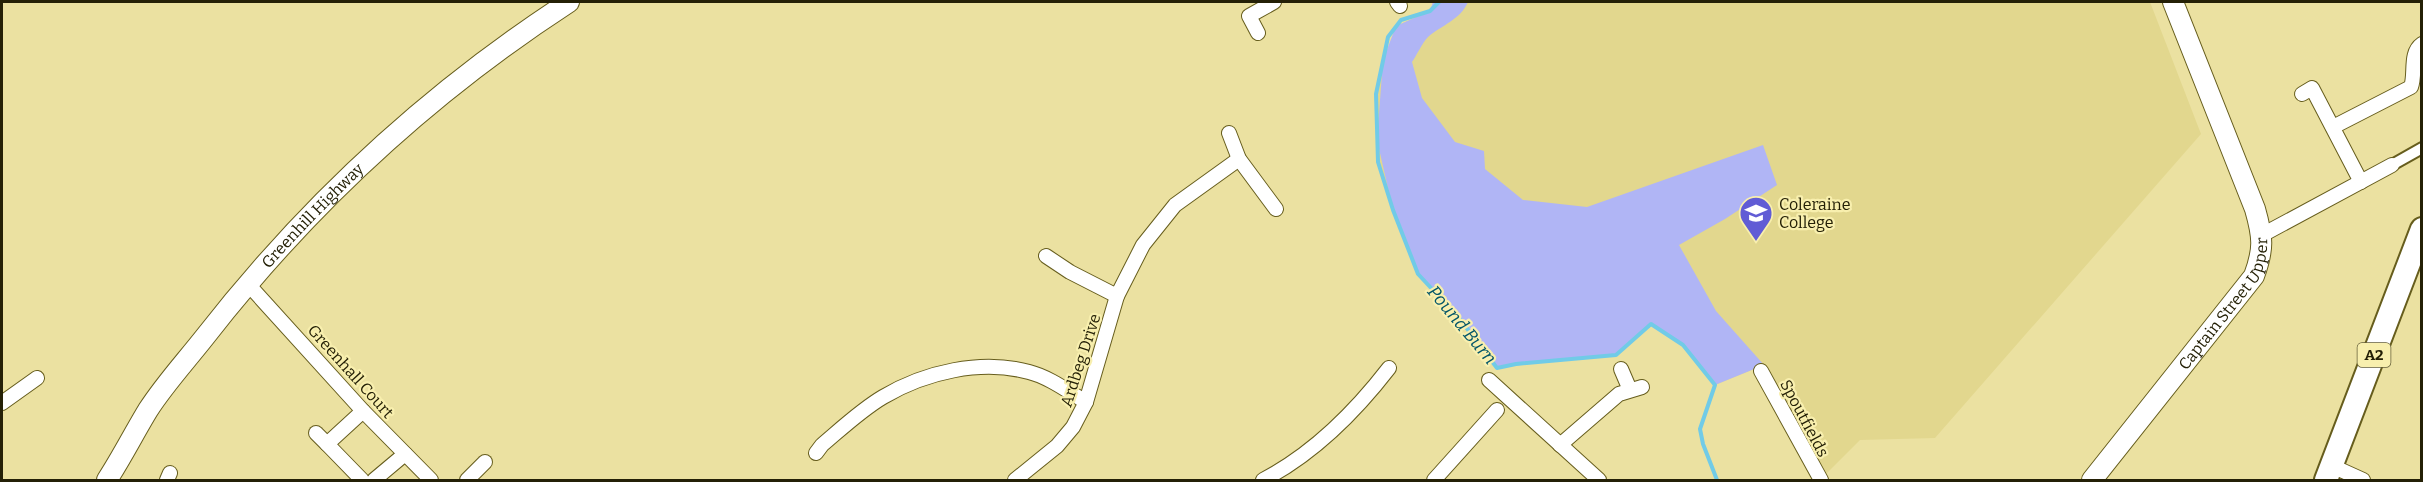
<svg xmlns="http://www.w3.org/2000/svg" width="2423" height="482" viewBox="0 0 2423 482" font-family="Bitter,serif">
  <style>
    .built { fill: #e2d78e }
    .green { fill: #b0b5f5 }
    .lines { fill: none; stroke-linecap: round; stroke-linejoin: round }
    .stream { stroke: #71cbe7; stroke-width: 4 }
    .pedestrian-casing { stroke: #665d1d; stroke-width: 14 }
    .minor-casing { stroke: #665d1d; stroke-width: 16 }
    .secondary-casing { stroke: #665d1d; stroke-width: 22 }
    .primary-casing { stroke: #665d1d; stroke-width: 26 }
    .pedestrian { stroke: #fff; stroke-width: 10 }
    .minor { stroke: #fff; stroke-width: 14 }
    .secondary { stroke: #fff; stroke-width: 20 }
    .primary { stroke: #fff; stroke-width: 22 }
    .labels { text-anchor: middle; stroke-width: 4.5; stroke-linejoin: round; paint-order: stroke }
    .shield { fill: #f8efae; stroke: #645e38; stroke-width: 1.5 }
    .shield-label { font-size: 15px; font-weight: bold; fill: #242006 }
    .poi-label { font-size: 16px; fill: #242006; stroke: #f8efae; text-anchor: start }
    .street-label { font-size: 16px; fill: #242006; stroke: #f8efae }
    .water-label { font-size: 18px; font-style: italic; fill: #035568; stroke: #f8efae }
  </style>
  <rect width="100%" height="100%" fill="#ebe1a1"/>
  <!-- built -->
  <path class="built" d="M1437 2H2150L2201 134 1935 438 1860 440 1826 474 1764 365 1715 385 1683 345 1651 324 1616 355 1516 364 1497 368 1459 318 1418 274 1393 210 1378 162 1376 94 1396 26 1430 11Z"/>
  <!-- green -->
  <path class="green" d="M1433 2H1468C1460 20 1442 25 1428 37 1422 43 1417 55 1412 62L1422 98 1455 142 1484 151 1485 169 1523 200 1587 207 1763 145 1777 185 1725 219 1679 245 1716 311 1764 365 1715 385 1683 345 1651 324 1616 355 1567 359 1497 368 1459 318 1418 274 1393 210 1377 140 1383 60 1396 26 1430 11Z"/>
  <g class="lines">
    <!-- stream -->
    <path class="stream" d="M1439 2 1430 11 1401 20 1388 37 1376 94 1378 162 1393 210 1418 274 1459 318 1497 368 1516 364 1616 355 1651 324 1683 345 1715 385 1700 429 1703 444 1717 480"/>
    <defs>
      <path id="pedestrian" d="M2392 165 2422 148"/>
      <g id="minor">
        <path d="M1397 2 1400 6"/>
        <path d="M1258 33 1249 16 1274 2"/>
        <path d="M2302 94 2312 88 2361 182"/>
        <path d="M2333 127 2411 87C2416 74 2409 53 2422 44"/>
        <path d="M1229 133 1239 159 1276 209"/>
        <path d="M2262 235 2392 165"/>
        <path d="M1046 256 1070 272 1117 296"/>
        <path d="M247 283 363 411 431 480"/>
        <path d="M1621 369 1630 390"/>
        <path d="M1761 371 1821 480"/>
        <path d="M1489 380 1599 480"/>
        <path d="M2 403 37 378"/>
        <path d="M316 433 327 444"/>
        <path d="M1560 445 1619 394 1642 387"/>
        <path d="M816 453 822 445C841 429 861 410 883 397 925 372 981 359 1029 372 1049 377 1069 392 1086 402"/>
        <path d="M2332 466 2363 480"/>
        <path d="M167 480 170 473"/>
        <path d="M362 480 327 444 363 411"/>
        <path d="M374 480 405 454"/>
        <path d="M467 480 485 462"/>
        <path d="M1015 480 1057 446 1073 427 1086 402 1117 296 1143 245 1175 205 1239 159"/>
        <path d="M1263 480C1313 454 1355 412 1389 368"/>
        <path d="M1434 480 1497 410"/>
      </g>
      <g id="secondary">
        <path id="s1" d="M107 480C122 457 134 433 148 410 164 385 185 362 204 338 306 207 429 93 569 2"/>
        <path id="s2" d="M2092 480 2254 276C2264 249 2263 237 2255 209L2173 2"/>
      </g>
      <path id="primary" d="M2326 480 2422 229"/>
    </defs>
    <!-- pedestrian casing -->
    <use href="#pedestrian" class="pedestrian-casing"/>
    <!-- minor casing -->
    <use href="#minor" class="minor-casing"/>
    <!-- secondary casing -->
    <use href="#secondary" class="secondary-casing"/>
    <!-- primary casing -->
    <use href="#primary" class="primary-casing"/>
    <!-- pedestrian -->
    <use href="#pedestrian" class="pedestrian"/>
    <!-- minor -->
    <use href="#minor" class="minor"/>
    <!-- secondary -->
    <use href="#secondary" class="secondary"/>
    <!-- primary -->
    <use href="#primary" class="primary"/>
  </g>
  <!-- icons -->
  <defs>
    <symbol id="school-pin" viewBox="-11 -11 22 30"><path d="M0 17L-7.5 6A9.5 9.5 0 1 1 7.5 6Z" fill="#615cd5" stroke="#f8efae"/><path d="M0-5L7-2L0 1L-7-2ZM-4 1L0 2.5L4 1V4Q0 6-4 4Z" fill="#fff"/></symbol>
  </defs>
  <g fill-rule="evenodd">
    <use href="#school-pin" x="1737" y="194" width="38" height="52"/>
  </g>
  <g class="labels">
    <!-- shield labels -->
    <rect class="shield" x="2357.5" y="343" width="33" height="24" rx="4.5"/>
    <g class="shield-label">
      <text x="2374" y="360">A2</text>
    </g>
    <!-- poi labels -->
    <g class="poi-label">
      <text x="1779" y="210">Coleraine<tspan x="1779" dy="18">College</tspan></text>
    </g>
    <!-- street labels -->
    <g class="street-label">
      <text dy="6" stroke="none"><textPath href="#s1" startOffset="336">Greenhill Highway</textPath></text>
      <text dy="6" stroke="none"><textPath href="#s2" startOffset="222">Captain Street Upper</textPath></text>
      <text transform="translate(1080 360) rotate(-72)" y="6">Ardbeg Drive</text>
      <text transform="translate(351 371) rotate(48)" y="6">Greenhall Court</text>
      <text transform="translate(1805 418) rotate(62)" y="6">Spoutfields</text>
    </g>
    <!-- water labels -->
    <g class="water-label">
      <text transform="translate(1462 325) rotate(50)" y="6">Pound Burn</text>
    </g>
  </g>
  <!-- border -->
  <rect width="2423" height="482" fill="none" stroke="#242006" stroke-width="6"/>
</svg>
